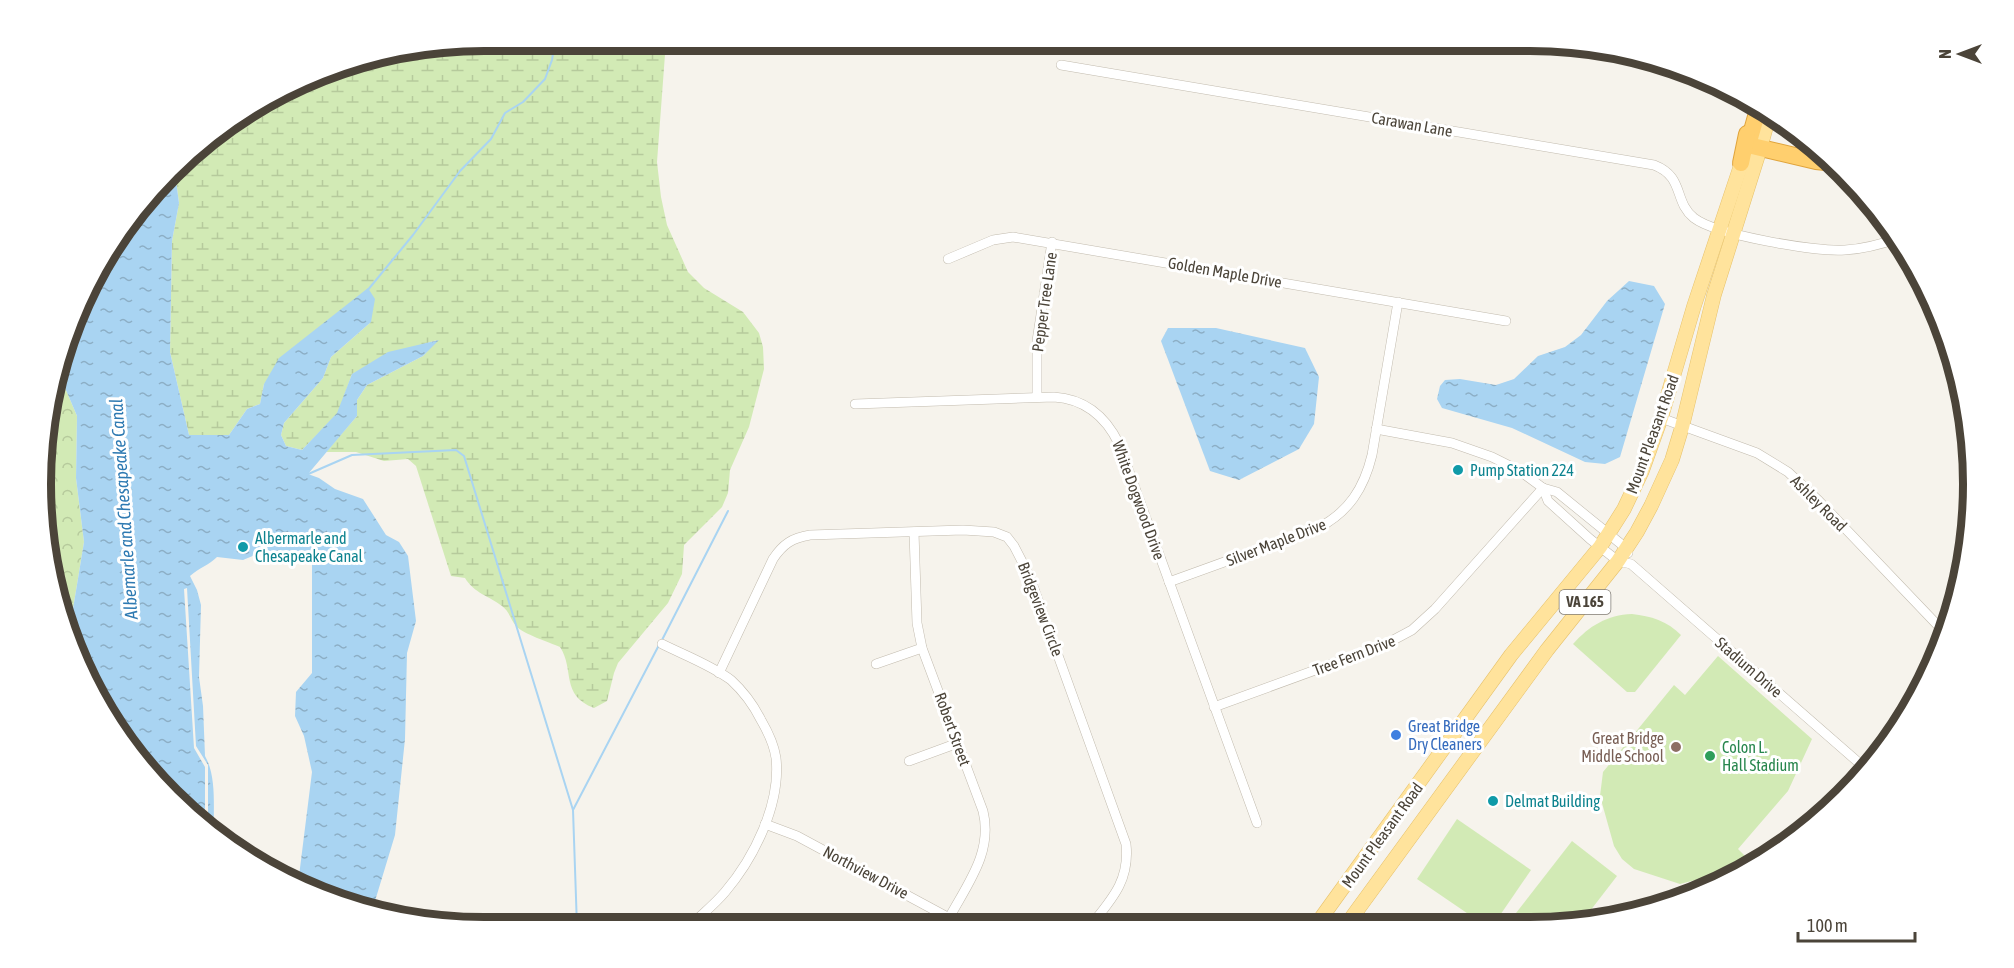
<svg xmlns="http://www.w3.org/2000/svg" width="2014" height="968" viewBox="0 0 2014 968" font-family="'Asap Condensed',sans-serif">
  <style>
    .grass { fill: #d2eab5 }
    .forest { fill: url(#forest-crowns) }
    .wetland { fill: url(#wetland-marsh) }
    .water { fill: url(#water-ripples) }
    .pier { fill: #f6f3ec }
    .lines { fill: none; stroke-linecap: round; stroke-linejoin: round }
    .stream { stroke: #a9d4f2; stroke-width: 2 }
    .street-casing { stroke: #c2bbae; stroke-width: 10 }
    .primary-casing { stroke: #e6c16a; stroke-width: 15 }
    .highway-casing { stroke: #e0a43c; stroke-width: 18 }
    .street { stroke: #fff; stroke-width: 9 }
    .primary { stroke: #ffe39c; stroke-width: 14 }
    .highway { stroke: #ffcf6e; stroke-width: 16 }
    .culture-dot { fill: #0f9aa8; stroke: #fff; stroke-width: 2 }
    .shop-dot { fill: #3f7fe0; stroke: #fff; stroke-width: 2 }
    .education-dot { fill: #8d6e63; stroke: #fff; stroke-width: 2 }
    .leisure-dot { fill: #2e9e5b; stroke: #fff; stroke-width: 2 }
    .labels { text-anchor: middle; stroke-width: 6; stroke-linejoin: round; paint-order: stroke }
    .shield { fill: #fff; stroke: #817c74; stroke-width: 1.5 }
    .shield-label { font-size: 15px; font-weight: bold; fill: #4b4439 }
    .street-label { font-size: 16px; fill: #4b4439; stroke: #fff }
    .culture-label { font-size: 16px; fill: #0d838f; stroke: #fff; text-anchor: start }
    .shop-label { font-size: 16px; fill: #366cbe; stroke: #fff; text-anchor: start }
    .education-label { font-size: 16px; fill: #785e54; stroke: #fff; text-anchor: end }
    .leisure-label { font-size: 16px; fill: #27864d; stroke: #fff; text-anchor: start }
    .water-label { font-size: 18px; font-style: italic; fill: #2e7ab2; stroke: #fff }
    .rim { fill: none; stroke: #4b4439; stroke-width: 8 }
  </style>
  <defs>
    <pattern id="forest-crowns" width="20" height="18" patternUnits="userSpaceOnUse" patternTransform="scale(1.5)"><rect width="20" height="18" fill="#d2eab5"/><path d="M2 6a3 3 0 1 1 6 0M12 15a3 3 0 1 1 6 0" fill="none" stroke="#b6ca9c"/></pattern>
    <pattern id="wetland-marsh" width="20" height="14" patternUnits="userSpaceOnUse" patternTransform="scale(1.5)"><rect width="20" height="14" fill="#d2eab5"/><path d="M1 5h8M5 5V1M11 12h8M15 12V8" fill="none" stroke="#b6ca9c"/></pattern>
    <pattern id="water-ripples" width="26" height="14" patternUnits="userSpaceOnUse" patternTransform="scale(1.5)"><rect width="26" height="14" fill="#a9d4f2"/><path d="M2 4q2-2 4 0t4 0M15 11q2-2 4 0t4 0" fill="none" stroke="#8caec5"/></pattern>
  </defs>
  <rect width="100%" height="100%" fill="#f6f3ec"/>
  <!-- grass -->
  <g class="grass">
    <path d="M1632 614C1651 616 1667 621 1681 635L1635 692H1627L1573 644C1589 626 1607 615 1632 614Z"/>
    <path d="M1718 656 1812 739 1788 791 1738 849 1746 857 1703 878 1680 884 1634 869 1622 859 1614 846 1600 796 1603 772 1674 685 1685 695Z"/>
    <path d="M1457 819 1531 870 1494 924H1483L1417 879Z"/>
    <path d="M1572 841 1617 876 1580 924H1530L1516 913Z"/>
  </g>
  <!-- forest -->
  <path class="forest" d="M61 357 63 383 77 416 76 478 84 542 70 627 44 542 49 397Z"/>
  <!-- wetland -->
  <path class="wetland" d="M484 41H666L657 162 661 197 667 225 688 272 704 288 743 312 759 333 763 347 764 369 749 427 730 470 728 493 722 507 684 545 682 574 668 603 618 663 614 673 607 701 594 708C560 695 575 670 560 647 549 642 523 634 516 626 511 620 509 611 502 606 489 596 474 593 465 578L451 576 416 466 408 459 384 461 356 452H326L357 416V400L367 385 423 356 437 340 415 347 352 374 338 413 302 450 286 446 281 435 284 423 323 378 331 357 371 322 264 384 260 404 247 409 229 435H189L170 352 172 241 179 203 175 173 214 132 341 64Z"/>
  <!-- water -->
  <g class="water">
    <path d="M175 173 179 203 172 241 170 352 189 435H229L247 409 260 404 264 384 279 358 368 288 375 299 371 322 331 357 323 378 284 423 281 435 286 446 302 450 337 413 352 374 388 352 439 340 423 356 367 385 357 400V416L308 474 319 478 335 489 363 499 386 535 399 542 408 556 416 621 407 653 405 739 395 835 375 901V912L314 894 298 884 312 772 304 736 295 716 296 692 312 673V560L297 557 255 555 243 560 217 557C209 565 199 568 190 576L197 590 201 605 199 677 203 706 205 756C217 777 213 808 214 831L191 817 132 754 86 680 70 627 84 542 76 478 77 416 63 383 61 357 74 314 115 238Z"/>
    <path d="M1629 281 1654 286 1665 304 1620 457 1605 464 1585 462 1512 428 1442 408 1437 399 1440 386 1445 380 1460 379 1496 385 1514 379 1538 356 1565 347 1581 335 1607 301Z"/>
    <path d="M1168 328H1216L1305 348 1319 377 1314 424 1299 449 1239 480 1210 471 1161 341Z"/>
  </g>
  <!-- pier -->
  <path class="pier" d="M187 588 196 746 208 765V828L205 826V767L194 748 184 589Z"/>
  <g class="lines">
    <!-- stream -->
    <g class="stream">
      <path d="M367 291 413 235 460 171 491 139 505 113 523 102 545 79 552 60 555 41"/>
      <path d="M306 475 352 455 456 450 464 456 573 810 577 927"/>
      <path d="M662 640 728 511"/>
      <path d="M573 810 659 645"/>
    </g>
    <defs>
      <g id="street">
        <path d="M1061 65 1654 165C1685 177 1673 201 1694 218 1716 235 1816 252 1845 250 1864 249 1882 244 1899 238"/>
        <path d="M948 259 993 240 1013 237 1506 321"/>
        <path d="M1037 397V341L1052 242"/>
        <path d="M855 404 1054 397C1085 399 1106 417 1119 444L1257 823"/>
        <path d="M1661 418 1757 453 1788 472 1819 501 1946 634"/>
        <path d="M1376 429 1452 443 1492 457 1520 471 1543 488 1557 492 1626 548 1628 553"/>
        <path d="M1543 488 1548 501 1590 539 1618 561 1631 564 1866 769"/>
        <path d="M914 532 917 623 922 648 983 811C993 852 968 883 949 918"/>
        <path d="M1169 582 1318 528C1349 512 1364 488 1372 455L1398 302"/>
        <path d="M662 644C684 655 711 665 731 680 743 691 754 706 761 720 768 732 774 744 776 758 781 804 754 858 725 892 714 905 701 915 689 927"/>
        <path d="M876 664 922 648"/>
        <path d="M719 673 773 559C783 544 792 538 810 535L963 530 994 532 1007 537 1014 546 1029 575 1126 844C1130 880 1112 899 1091 925"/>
        <path d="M1214 707 1384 645 1412 630 1435 609 1543 488"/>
        <path d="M909 761 958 743"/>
        <path d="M765 824 797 836 964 926"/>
      </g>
      <g id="primary">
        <path d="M1347 924 1547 650 1618 561 1637 532 1651 506 1672 460 1682 427 1714 295 1760 149 1770 112"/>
        <path d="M1316 925 1511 655 1600 547 1624 509 1642 471 1661 418 1694 306 1745 153"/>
      </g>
      <g id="highway">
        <path d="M1759 106 1748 145 1816 161 1835 163"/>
        <path d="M1741 163 1747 134"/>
      </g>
    </defs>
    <!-- street casing -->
    <use href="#street" class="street-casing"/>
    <!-- primary casing -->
    <use href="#primary" class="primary-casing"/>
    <!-- highway casing -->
    <use href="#highway" class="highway-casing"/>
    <!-- street -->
    <use href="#street" class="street"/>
    <!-- primary -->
    <use href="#primary" class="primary"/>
    <!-- highway -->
    <use href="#highway" class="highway"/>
  </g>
  <!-- markers -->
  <g class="culture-dot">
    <circle cx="1458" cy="470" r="6"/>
    <circle cx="243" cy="547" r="6"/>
    <circle cx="1493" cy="801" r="6"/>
  </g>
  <circle class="shop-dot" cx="1396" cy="735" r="6"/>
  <circle class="education-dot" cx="1676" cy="747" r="6"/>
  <circle class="leisure-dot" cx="1710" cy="756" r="6"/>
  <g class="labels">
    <!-- shield labels -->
    <rect class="shield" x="1559.5" y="590" width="51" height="24" rx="4.5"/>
    <g class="shield-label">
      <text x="1585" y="607">VA 165</text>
    </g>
    <!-- street labels -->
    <g class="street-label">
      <text transform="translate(1412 124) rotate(10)" y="6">Carawan Lane</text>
      <text transform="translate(1225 272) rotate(10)" y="6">Golden Maple Drive</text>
      <text transform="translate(1044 302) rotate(-82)" y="6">Pepper Tree Lane</text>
      <text transform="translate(1652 434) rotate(-70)" y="6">Mount Pleasant Road</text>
      <text transform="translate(1139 500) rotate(70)" y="6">White Dogwood Drive</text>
      <text transform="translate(1819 503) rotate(45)" y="6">Ashley Road</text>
      <text transform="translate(1276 542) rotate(-21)" y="6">Silver Maple Drive</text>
      <text transform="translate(1041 609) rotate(69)" y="6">Bridgeview Circle</text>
      <text transform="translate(1354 655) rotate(-21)" y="6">Tree Fern Drive</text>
      <text transform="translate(1749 667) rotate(41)" y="6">Stadium Drive</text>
      <text transform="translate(953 729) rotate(70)" y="6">Robert Street</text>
      <text transform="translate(1382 835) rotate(-54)" y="6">Mount Pleasant Road</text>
      <text transform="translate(866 872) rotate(28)" y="6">Northview Drive</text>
    </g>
    <!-- culture labels -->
    <g class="culture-label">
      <text x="1470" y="476">Pump Station 224</text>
      <text x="255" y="544">Albermarle and<tspan x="255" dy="18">Chesapeake Canal</tspan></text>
      <text x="1505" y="807">Delmat Building</text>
    </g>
    <!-- shop labels -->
    <g class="shop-label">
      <text x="1408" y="732">Great Bridge<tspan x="1408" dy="18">Dry Cleaners</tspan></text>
    </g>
    <!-- education labels -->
    <g class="education-label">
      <text x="1664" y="744">Great Bridge<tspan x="1664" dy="18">Middle School</tspan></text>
    </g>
    <!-- leisure labels -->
    <g class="leisure-label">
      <text x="1722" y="753">Colon L.<tspan x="1722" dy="18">Hall Stadium</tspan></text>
    </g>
    <!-- water labels -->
    <g class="water-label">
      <text transform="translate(124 509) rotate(-94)" y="6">Albemarle and Chesapeake Canal</text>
    </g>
  </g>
  <!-- crop -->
  <path d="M0 0H2014V968H0ZM484 51H1530A433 433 0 0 1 1963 484V484A433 433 0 0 1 1530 917H484A433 433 0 0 1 51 484V484A433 433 0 0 1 484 51Z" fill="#fff" fill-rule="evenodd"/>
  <path class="rim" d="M484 51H1530A433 433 0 0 1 1963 484V484A433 433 0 0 1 1530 917H484A433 433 0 0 1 51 484V484A433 433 0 0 1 484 51Z"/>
  <!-- north arrow -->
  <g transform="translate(1960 54) rotate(270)" stroke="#ffffff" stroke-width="4.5" paint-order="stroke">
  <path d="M0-4.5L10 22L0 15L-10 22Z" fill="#4b4439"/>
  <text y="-9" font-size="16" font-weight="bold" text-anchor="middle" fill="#4b4439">N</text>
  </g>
  <!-- scale -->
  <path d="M1798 932v9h117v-9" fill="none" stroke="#4b4439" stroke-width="3"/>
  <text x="1807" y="932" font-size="18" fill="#4b4439" stroke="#ffffff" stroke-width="4.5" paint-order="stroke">100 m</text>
</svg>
